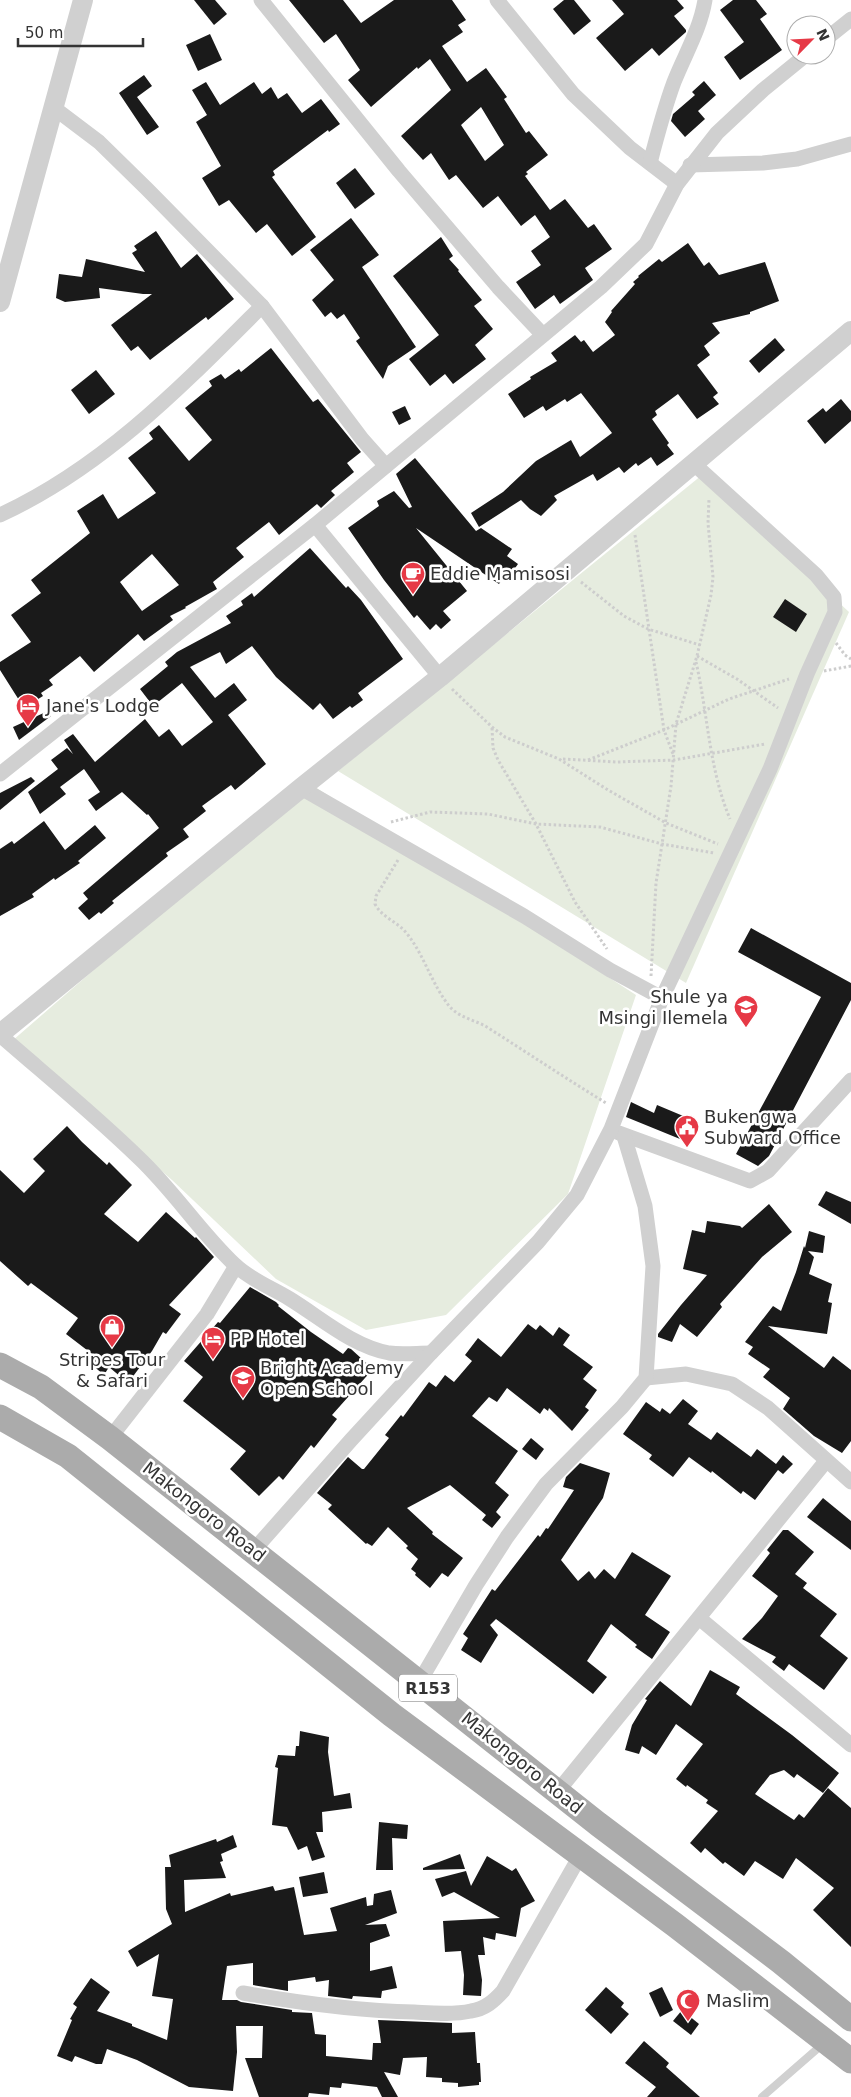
<svg xmlns="http://www.w3.org/2000/svg" width="851" height="2097" viewBox="0 0 851 2097" font-family="'DejaVu Sans',sans-serif">
  <style>
    .green { fill: #e6ecdf }
    .building { fill: #1a1a1a; fill-rule: evenodd }
    .lines { fill: none; stroke-linecap: round; stroke-linejoin: round }
    .path { stroke: #cdcdcd; stroke-width: 3; stroke-dasharray: 2.5 2.5; stroke-linecap: butt }
    .service { stroke: #d0d0d0; stroke-width: 8 }
    .minor { stroke: #d0d0d0; stroke-width: 15 }
    .tertiary { stroke: #d0d0d0; stroke-width: 20 }
    .primary { stroke: #ababab; stroke-width: 25 }
    .labels { text-anchor: middle; stroke-width: 5; stroke-linejoin: round; paint-order: stroke }
    .shield { fill: #fff; stroke: #707070; stroke-width: 1 }
    .shield-label { font-size: 16px; font-weight: bold; fill: #333 }
    .poi-label { font-size: 18px; fill: #333; stroke: #fff; text-anchor: start }
    .street-label { font-size: 18px; fill: #333; stroke: #fff }
  </style>
  <rect width="100%" height="100%" fill="#fff"/>
  <!-- green -->
  <g class="green">
    <path d="M702 475 849 612 686 983 338 771Z"/>
    <path d="M309 783 636 995 568 1194 446 1315 366 1330 276 1279 172 1180 12 1041Z"/>
  </g>
  <!-- building -->
  <g class="building">
    <path d="M194 0H215L227 14 214 25Z"/>
    <path d="M289 0H343L361 23 394 0H452L466 20 458 25 463 32 442 46 467 82 486 68 507 97 504 99 526 133 529 131 548 155 526 172 528 174 525 176 550 210 565 199 588 228 594 224 612 249 585 268 593 280 560 304 554 295 535 309 516 282 541 265 531 251 550 237 535 215 521 226 498 196 483 208 456 175 449 180 431 153 423 160 401 136 451 90 430 59 418 69 417 67 371 107 348 80 360 70 336 34 324 43ZM481 107 504 145 485 161 461 125Z"/>
    <path d="M564 0H574L591 21 574 35 553 9Z"/>
    <path d="M612 0H677L684 8 674 16 686 30V32L659 56 652 48 625 71 596 38 624 14Z"/>
    <path d="M733 0H756L767 14 760 19 782 50 740 80 724 57 744 42 720 10Z"/>
    <path d="M210 34 222 60 198 71 186 45Z"/>
    <path d="M144 75 152 86 137 97 159 127 147 135 119 93Z"/>
    <path d="M704 81 716 95 698 111 705 119 685 137 671 121 673 114 695 95 692 92Z"/>
    <path d="M206 82 220 105 254 82 262 94 271 87 278 99 287 93 302 113 321 99 340 124 329 132 328 130 273 171 275 175 272 177 316 237 292 256 267 224 256 233 229 200 219 206 202 178 221 166 196 122 207 115 192 90Z"/>
    <path d="M355 168 375 194 355 209 336 183Z"/>
    <path d="M351 218 379 255 362 267 416 347 388 366 383 379 356 341 360 338 344 314 337 319 331 312 325 317 312 300 334 280 310 250Z"/>
    <path d="M156 231 181 268 197 254 234 299 208 320 206 317 150 360 138 346 131 351 111 325 152 294H143L99 288 100 298 65 302 56 298 59 274 82 277 86 259 145 272 132 253 137 250 134 246Z"/>
    <path d="M441 237 453 256 449 259 459 270 458 271 482 300 474 306 493 329 475 345 486 359 453 384 445 374 430 386 409 359 439 335 393 276Z"/>
    <path d="M688 243 704 266 709 262 719 275 765 262 779 301 750 312V314L712 323 720 333 704 346 710 355 697 365 718 393 713 397 719 404 697 419 678 394 655 411 657 415 652 419 669 443 667 445 674 454 657 466 651 457 638 466 636 463 624 473 619 467 597 481 593 474 554 496 557 500 541 516 530 509 521 500 479 527 471 513 503 492 536 461 571 440 580 457 612 433 581 393 567 402 565 399 546 411 543 406 524 418 508 394 531 379 530 377 557 361 551 353 575 335 581 342 584 340 593 352 615 335 605 322 612 312 611 311 635 284 633 282 639 277 638 276 659 259 662 262Z"/>
    <path d="M775 338 785 350 759 373 749 361Z"/>
    <path d="M271 348 313 402 318 399 361 452 347 463 354 472 331 491 335 495 321 508 317 504 279 535 269 522 236 548 244 557 213 582 217 589 185 607 186 608 170 616 173 620 144 641 138 634 94 672 80 656 49 680 53 685 41 693 43 696 24 708 0 670V662L31 642 11 615 41 593 31 580 90 533 77 511 103 494 118 519 156 493 128 458 153 439 149 433 159 425 189 461 212 440 185 408 212 386 209 381 221 374 225 379 239 369 241 372ZM152 554 179 585 142 611 120 582Z"/>
    <path d="M96 370 115 394 89 414 71 390Z"/>
    <path d="M841 399 851 411V421L825 444 807 421 823 408 826 412Z"/>
    <path d="M405 406 411 419 399 425 392 412Z"/>
    <path d="M415 458 476 531 481 528 512 549 507 556 518 564 508 578 504 576 499 584 416 528 467 591 443 611 451 620 441 629 436 624 430 630 417 615 414 618 384 580 348 528 379 506 377 501 394 491 409 508 412 507 396 474Z"/>
    <path d="M310 548 346 588 348 586 361 600 403 659 358 693 363 700 352 708 350 706 333 719 320 703 313 710 276 677 252 646 226 664 220 652 190 667 215 698 234 683 247 700 228 715 266 764 235 790 231 785 202 806 206 811 183 829 189 837 166 853 168 856 112 901 114 903 101 914 99 912 89 920 78 908 88 899 83 893 159 828 148 814 147 815 122 792 96 811 88 800 100 792 84 769 60 787 66 794 40 814 28 792 58 769 51 760 67 748 73 754 64 740 73 734 95 762 145 719 159 737 169 729 182 746 213 722 182 683 153 706 140 689 168 666 165 662 177 652 231 623 226 616 243 605 241 601 252 593 254 597Z"/>
    <path d="M785 599 807 614 796 632 773 617Z"/>
    <path d="M48 711 51 716 19 740 13 727Z"/>
    <path d="M31 777 35 781 0 810V793Z"/>
    <path d="M44 821 65 850 95 825 106 838 78 861 80 863 55 880 54 878 32 894 34 897 0 916V849L12 841 14 844Z"/>
    <path d="M751 928 851 983V1000L769 1156 758 1166 736 1154 821 997 738 952Z"/>
    <path d="M631 1102 654 1113 657 1105 688 1118 680 1139 626 1117Z"/>
    <path d="M67 1126 82 1142 107 1165 109 1162 132 1185 104 1214 138 1242 166 1212 195 1238 196 1237 214 1257 169 1305 181 1314 166 1334 163 1332 152 1351 128 1383 109 1367 104 1375 91 1364 96 1357 66 1334 78 1318 31 1283 28 1286 0 1261V1170L24 1193 45 1171 33 1159Z"/>
    <path d="M826 1191 851 1202V1224L818 1205Z"/>
    <path d="M769 1204 792 1232 762 1257 720 1304 722 1307 697 1337 680 1324 672 1342 658 1337V1334L681 1305 707 1275 683 1269 692 1230 705 1233 707 1221 740 1226 742 1228Z"/>
    <path d="M809 1231 825 1236 823 1253 808 1251 814 1257 809 1274 832 1284 828 1302 832 1303 827 1334 768 1326 824 1368 833 1356 851 1370V1441L842 1453 814 1436 783 1409 790 1398 763 1377 770 1369 748 1354 753 1347 745 1342 773 1306 781 1311 796 1272 804 1246 805 1248Z"/>
    <path d="M250 1287 276 1302 279 1305 278 1306 311 1332 343 1354 348 1348 351 1349 373 1369 332 1415 337 1419 314 1448 311 1445 283 1480 279 1476 259 1496 230 1469 246 1451 183 1401 203 1377 184 1361 218 1322 220 1323Z"/>
    <path d="M528 1324 536 1330 540 1325 553 1336 559 1327 570 1335 563 1345 593 1367 583 1379 597 1390 585 1407 589 1410 572 1431 549 1408 548 1411 544 1408 540 1414 507 1388 497 1402 489 1397 472 1416 518 1451 495 1483 509 1495 496 1512 501 1517 492 1528 482 1520 486 1515 450 1485 407 1508 433 1532 432 1534 463 1558 448 1577 442 1573 430 1588 415 1575 416 1573 411 1569 418 1559 406 1548 408 1546 388 1527 372 1546 367 1543 366 1544 328 1509 332 1505 317 1493 348 1457 362 1469H364L389 1438 385 1435 401 1415 403 1417 429 1382 436 1387 445 1375 454 1382 472 1361 465 1355 478 1338 501 1357Z"/>
    <path d="M683 1399 698 1411 688 1424 711 1440 717 1432 751 1457 757 1449 776 1464 783 1455 793 1464 783 1474 778 1470 755 1500 743 1491 741 1494 712 1471 711 1473 689 1457 673 1477 649 1459 652 1455 623 1434 646 1402 660 1412 662 1408 670 1414Z"/>
    <path d="M531 1438 544 1449 536 1460 522 1449Z"/>
    <path d="M580 1463 610 1473 603 1498 561 1560 578 1581 589 1571 595 1579 604 1569 615 1579 632 1552 671 1576 645 1615 670 1632 652 1659 635 1647 637 1645 611 1624 587 1661 607 1677 593 1694 496 1619 490 1625 498 1635 481 1663 461 1650 468 1638 463 1634 492 1589 495 1591 538 1535 540 1537 546 1528 548 1529 574 1490 563 1487 566 1477Z"/>
    <path d="M823 1498 851 1521V1550L807 1517Z"/>
    <path d="M783 1530H788L814 1552 795 1574 807 1583 803 1588 837 1614 820 1636 848 1658 824 1690 789 1664 784 1671 772 1662 776 1657 742 1639 762 1618 778 1596 752 1576 770 1553 767 1550Z"/>
    <path d="M710 1670 740 1687 736 1694 792 1735 839 1773 823 1793 797 1774 794 1778 784 1770 770 1775 755 1794 794 1820 799 1814 804 1818 828 1788 851 1808V1947L813 1910 834 1888 796 1858 783 1879 755 1861 744 1876 725 1862 723 1864 705 1848 701 1853 690 1843 718 1811 706 1803 708 1800 687 1785 686 1787 676 1779 703 1744 676 1724 656 1755 642 1746 639 1754 625 1750 632 1725 647 1700 645 1699 660 1681 691 1706Z"/>
    <path d="M300 1731 329 1737 328 1752 334 1796 350 1793 352 1808 322 1812 323 1832H316L325 1857 312 1861 307 1846 298 1850 287 1827 272 1825 278 1768 275 1767 278 1755 295 1756 296 1746H299Z"/>
    <path d="M379 1822 408 1825 407 1839 392 1838 393 1870H376Z"/>
    <path d="M233 1835 237 1847 221 1854 223 1861 220 1862 226 1878 184 1880 185 1912 230 1893 231 1896 273 1886 275 1891 294 1887 304 1935 337 1931 330 1908 366 1897 367 1906 373 1905 374 1894 391 1890 397 1913 365 1925 386 1924 390 1936 370 1943V1971L392 1966 397 1988 382 1991 381 1998 353 1996 352 1999 328 1996 329 1980 316 1982 315 1977 288 1981V1991L253 1985V1963L227 1966 222 2000H237L241 2002 292 2010V2012L312 2013 315 2034 326 2035V2056L372 2060 373 2043H381L378 2020 452 2023V2033L475 2032 477 2063H480L481 2082H479V2085L458 2087V2083L442 2082V2078L426 2077 427 2057 403 2058 400 2075 384 2072 398 2097H382L377 2087 342 2083 341 2088 330 2087 329 2095 309 2093 308 2097H259L245 2058H262L263 2026H236L237 2052 233 2091 189 2087 137 2060 107 2049 102 2064H96L75 2056 72 2062 57 2056 72 2020 70 2019 77 2007 73 2004 91 1978 110 1992 97 2011 132 2024V2026L167 2040 173 1999 152 1996 159 1954 137 1967 128 1951 172 1924 166 1909 165 1867H171L169 1855 216 1839 217 1842Z"/>
    <path d="M460 1854 465 1869 423 1870V1868Z"/>
    <path d="M487 1856 512 1871 516 1868 535 1901 521 1908 516 1937 496 1933 495 1940 483 1937 485 1955H478L482 1980 481 1996 463 1995 464 1975 461 1951 445 1952 443 1921 500 1918 454 1892 442 1897 435 1879 466 1871 471 1886Z"/>
    <path d="M324 1872 328 1893 303 1897 299 1877Z"/>
    <path d="M606 1987 624 2003 621 2007 629 2014 611 2034 585 2010Z"/>
    <path d="M662 1987 673 2010 660 2017 649 1993Z"/>
    <path d="M682 2010 699 2024 691 2035 673 2021Z"/>
    <path d="M644 2041 669 2063 666 2067 700 2097H647L656 2087 625 2063Z"/>
  </g>
  <g class="lines">
    <!-- path -->
    <g class="path">
      <path d="M635 535 664 730 673 754"/>
      <path d="M581 582 624 616 648 629 700 645"/>
      <path d="M836 643 845 655 851 659"/>
      <path d="M697 656 737 679 778 708"/>
      <path d="M696 662C708 715 709 769 730 819"/>
      <path d="M824 671 851 666"/>
      <path d="M452 689 492 727 505 737 559 759 608 790 666 823 718 844"/>
      <path d="M492 728 493 748 498 760 536 824 575 902 607 949"/>
      <path d="M563 759 617 762 674 760 765 744"/>
      <path d="M588 760 664 730 729 699 789 679"/>
      <path d="M391 822 430 812 488 814 536 824 600 827 662 844 714 853"/>
      <path d="M398 860 376 896 375 904C382 918 399 922 408 935 425 957 432 985 450 1007 461 1019 477 1020 490 1029 529 1054 567 1079 606 1103"/>
      <path d="M651 976 656 883 671 786 676 724 697 656 711 595 713 577 708 523 709 499"/>
    </g>
    <!-- service -->
    <path class="service" d="M762 2097 824 2043"/>
    <!-- minor -->
    <g class="minor">
      <path d="M261 0 399 171 498 287 543 335"/>
      <path d="M497 0 573 94 630 148 677 184"/>
      <path d="M826 39 851 19"/>
      <path d="M54 108 99 142 147 189 262 306 362 439 386 466"/>
      <path d="M650 163C657 136 664 109 674 82 685 54 700 30 705 0"/>
      <path d="M690 165 763 163 797 159 851 144"/>
      <path d="M0 515C104 467 182 386 262 306"/>
      <path d="M315 525 440 677"/>
      <path d="M0 774 315 525 601 287 646 244 677 184 717 133 763 90 806 55"/>
      <path d="M301 788 524 916 610 970 662 998"/>
      <path d="M0 1035C47 1076 95 1115 139 1158 174 1191 200 1232 235 1265 251 1280 272 1288 290 1299 321 1318 352 1346 389 1353 403 1355 417 1353 431 1353"/>
      <path d="M619 1133 750 1181 768 1171 851 1080"/>
      <path d="M646 1378 686 1374 732 1384 768 1408 851 1482"/>
      <path d="M110 1438 207 1314 236 1266"/>
      <path d="M253 1551 351 1440 431 1353 538 1242 577 1195 611 1129 662 998 770 769 807 674 835 612 834 597 816 575 694 464"/>
      <path d="M699 1618 851 1745"/>
      <path d="M420 1681 476 1585 507 1537 546 1484 622 1407 646 1378 653 1266 645 1206 624 1136"/>
      <path d="M558 1791 826 1461"/>
      <path d="M243 1993C300 2003 356 2011 414 2012 433 2013 453 2015 471 2011 485 2009 494 2001 503 1991L580 1856"/>
    </g>
    <!-- tertiary -->
    <g class="tertiary">
      <path d="M0 302 83 0"/>
      <path d="M0 1034 301 788 440 677 851 331"/>
    </g>
    <!-- primary -->
    <g class="primary">
      <path d="M0 1365 41 1387 110 1438 598 1824 781 1962 851 2019"/>
      <path d="M0 1417 68 1456 392 1715 675 1925 851 2061"/>
    </g>
  </g>
  <!-- icons -->
  <defs>
    <symbol id="cafe-pin" viewBox="-11 -11 22 30"><path d="M0 17L-7.5 6A9.5 9.5 0 1 1 7.5 6Z" fill="#e63946" stroke="#fff"/><path d="M-5.5-4.5H6V0H3Q3 3.5 0 3.5H-2.5Q-5.5 3.5-5.5 0ZM3-3.2v2h1.7v-2ZM-6 4.5H4V6H-6Z" fill="#fff"/></symbol>
    <symbol id="hotel-pin" viewBox="-11 -11 22 30"><path d="M0 17L-7.5 6A9.5 9.5 0 1 1 7.5 6Z" fill="#e63946" stroke="#fff"/><path d="M-6-4.5h1.5V1H6V5H4.5V3h-9V5H-6ZM-4 0a1.8 1.8 0 1 1 3.6 0ZM.5 0V-2.5h3Q6-2.5 6 0Z" fill="#fff"/></symbol>
    <symbol id="school-pin" viewBox="-11 -11 22 30"><path d="M0 17L-7.5 6A9.5 9.5 0 1 1 7.5 6Z" fill="#e63946" stroke="#fff"/><path d="M0-5L7-2L0 1L-7-2ZM-4 1L0 2.5L4 1V4Q0 6-4 4Z" fill="#fff"/></symbol>
    <symbol id="civic-pin" viewBox="-11 -11 22 30"><path d="M0 17L-7.5 6A9.5 9.5 0 1 1 7.5 6Z" fill="#e63946" stroke="#fff"/><path d="M-.6-6.5H3V-4.5H.6V-3L4-1V1h2V6H-6V1h2V-1L-.6-3ZM-1.2 2.5V6h2.4V2.5Z" fill="#fff"/></symbol>
    <symbol id="shop-pin" viewBox="-11 -11 22 30"><path d="M0 17L-7.5 6A9.5 9.5 0 1 1 7.5 6Z" fill="#e63946" stroke="#fff"/><path d="M-5-2.5h2.3a2.7 3.5 0 0 1 5.4 0H5L5.5 6h-11ZM-1.5-2.5h3a1.5 2.3 0 0 0-3 0Z" fill="#fff"/></symbol>
    <symbol id="mosque-pin" viewBox="-11 -11 22 30"><path d="M0 17L-7.5 6A9.5 9.5 0 1 1 7.5 6Z" fill="#e63946" stroke="#fff"/><path d="M3.5-4.9A6 6 0 1 0 3.5 4.9A5 5 0 1 1 3.5-4.9Z" fill="#fff"/></symbol>
  </defs>
  <g fill-rule="evenodd">
    <use href="#cafe-pin" x="399" y="560" width="28" height="38"/>
    <use href="#hotel-pin" x="14" y="692" width="28" height="38"/>
    <use href="#school-pin" x="732" y="993" width="28" height="38"/>
    <use href="#civic-pin" x="673" y="1113" width="28" height="38"/>
    <use href="#shop-pin" x="98" y="1313" width="28" height="38"/>
    <use href="#hotel-pin" x="199" y="1325" width="28" height="38"/>
    <use href="#school-pin" x="229" y="1364" width="28" height="38"/>
    <use href="#mosque-pin" x="674" y="1987" width="28" height="38"/>
  </g>
  <g class="labels">
    <!-- shield labels -->
    <rect class="shield" x="399" y="1674.5" width="58" height="27" rx="4"/>
    <g class="shield-label">
      <text x="428" y="1694">R153</text>
    </g>
    <!-- poi labels -->
    <g class="poi-label">
      <text x="430" y="580">Eddie Mamisosi</text>
      <text x="46" y="712">Jane's Lodge</text>
      <text x="728" y="1003" text-anchor="end">Shule ya<tspan x="728" dy="21">Msingi Ilemela</tspan></text>
      <text x="704" y="1123">Bukengwa<tspan x="704" dy="21">Subward Office</tspan></text>
      <text x="230" y="1345">PP Hotel</text>
      <text x="112" y="1366" text-anchor="middle">Stripes Tour<tspan x="112" dy="21">&amp; Safari</tspan></text>
      <text x="260" y="1374">Bright Academy<tspan x="260" dy="21">Open School</tspan></text>
      <text x="706" y="2007">Maslim</text>
    </g>
    <!-- street labels -->
    <g class="street-label">
      <text transform="translate(204 1512) rotate(38)" y="6">Makongoro Road</text>
      <text transform="translate(522 1763) rotate(39)" y="6">Makongoro Road</text>
    </g>
  </g>
  <!-- north arrow -->
  <g transform="translate(811 40) rotate(66)"><circle r="24" fill="#ffffff" stroke="#adadad"/>
  <path d="M0-4L9 19L0 12L-9 19Z" fill="#e63946"/>
  <text y="-8" font-size="14" font-weight="bold" text-anchor="middle" fill="#333333">N</text>
  </g>
  <!-- scale -->
  <path d="M18 38v8h125v-8" fill="none" stroke="#333333" stroke-width="2.5"/>
  <text x="25" y="38" font-size="15" fill="#333333" stroke="#ffffff" stroke-width="4" paint-order="stroke">50 m</text>
</svg>
